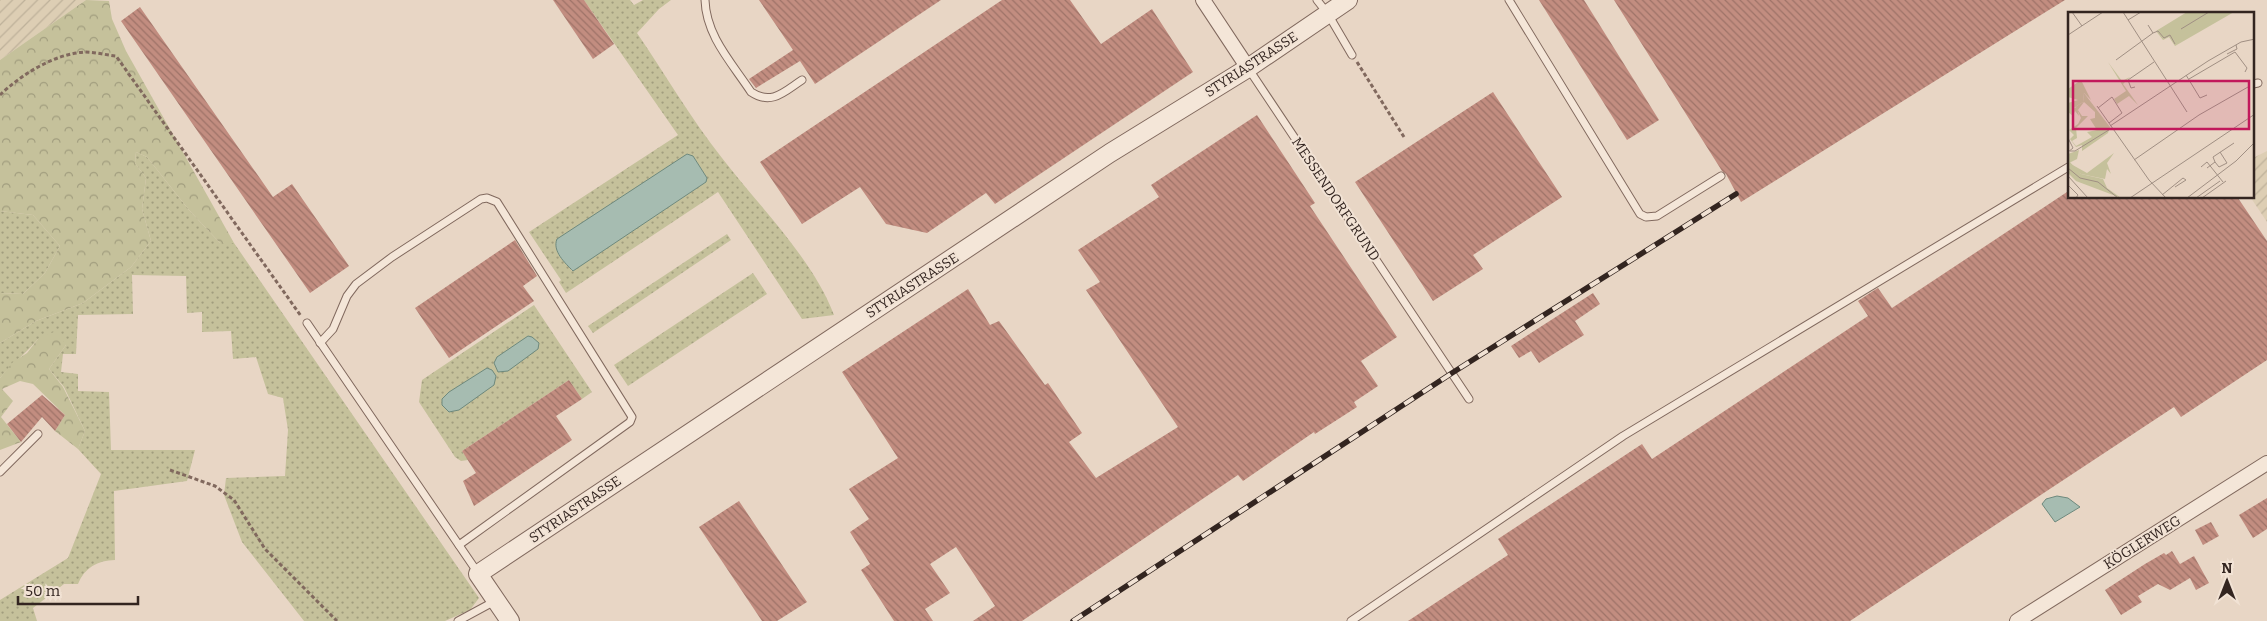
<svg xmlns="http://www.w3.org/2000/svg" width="2267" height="621" viewBox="0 0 2267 621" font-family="Bitter,serif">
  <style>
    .farmland { fill: url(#farmland-furrows) }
    .grass { fill: url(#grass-dots); fill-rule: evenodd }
    .forest { fill: url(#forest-crowns) }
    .water { fill: #a6bcb1; stroke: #6e897d }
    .building { fill: url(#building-back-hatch) }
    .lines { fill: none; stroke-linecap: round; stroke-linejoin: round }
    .service-casing { stroke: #81695e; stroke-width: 9 }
    .minor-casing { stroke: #81695e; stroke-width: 16 }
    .tertiary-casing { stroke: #81695e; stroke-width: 20 }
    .path { stroke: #81695e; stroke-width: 3; stroke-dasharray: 4 2.5; stroke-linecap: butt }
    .service { stroke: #f4e6d8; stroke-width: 7 }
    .minor { stroke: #f4e6d8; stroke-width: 14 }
    .tertiary { stroke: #f4e6d8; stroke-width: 18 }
    .rail-casing { stroke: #332520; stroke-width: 5.5 }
    .rail { stroke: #f1e2d4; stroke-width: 4; stroke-dasharray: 11; stroke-linecap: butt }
    .labels { text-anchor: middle; stroke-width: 4; stroke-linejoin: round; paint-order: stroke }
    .street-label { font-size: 14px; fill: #332520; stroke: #f1e2d4 }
    .inset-road { fill: none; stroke: #a08f83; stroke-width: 1 }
    .view { fill: #c2185b; fill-opacity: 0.15; stroke: #c2185b; stroke-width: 2.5 }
    .inset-edge { fill: none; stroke: #332520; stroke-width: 2.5 }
  </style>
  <defs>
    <pattern id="farmland-furrows" width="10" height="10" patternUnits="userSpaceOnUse" patternTransform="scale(1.25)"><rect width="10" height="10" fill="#ddceb4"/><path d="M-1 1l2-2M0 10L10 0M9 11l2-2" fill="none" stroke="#beb19a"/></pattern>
    <pattern id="grass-dots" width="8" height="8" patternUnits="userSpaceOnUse" patternTransform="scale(1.25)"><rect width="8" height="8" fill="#c5c19b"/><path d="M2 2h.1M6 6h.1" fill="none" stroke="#a19d7e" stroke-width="1.8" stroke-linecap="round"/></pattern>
    <pattern id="forest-crowns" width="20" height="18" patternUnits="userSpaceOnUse" patternTransform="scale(1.25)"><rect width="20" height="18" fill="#c5c19b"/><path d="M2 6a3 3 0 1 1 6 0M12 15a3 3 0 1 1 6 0" fill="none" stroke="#a19d7e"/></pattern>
    <pattern id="building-back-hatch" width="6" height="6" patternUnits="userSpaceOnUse" patternTransform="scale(1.25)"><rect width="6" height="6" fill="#c28d80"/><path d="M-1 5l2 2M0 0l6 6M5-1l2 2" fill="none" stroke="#9e7368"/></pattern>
  </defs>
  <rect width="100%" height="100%" fill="#e8d6c5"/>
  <!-- farmland -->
  <g class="farmland">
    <path d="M0 0H86L0 60Z"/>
    <path d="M2267 151V222L2251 198H2253V158Z"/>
  </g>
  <!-- grass -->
  <g class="grass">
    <path d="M584 0H630L634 5 643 0H671L659 9 637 33C665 74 691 119 722 158 758 205 813 259 834 315L802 319 718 192 566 293 559 282 561 280 529 232 678 135ZM693 156 707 178 706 182 572 271 556 247Z"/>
    <path d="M136 152 147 157 189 210 220 243H234L479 598 470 610 445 621H304L242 542 224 495 226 478 285 476 288 430 283 398 268 394 256 357 233 359 231 331 202 332V312L187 313 186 276 132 275 133 314 78 315 76 354H63L61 372 78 374V391L109 392 111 450H195L187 481 114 491 115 560C98 560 84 568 78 584H64L33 608 37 621H0V600L68 558 101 474 78 449 85 431 64 387 49 369 66 345 38 339C26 354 12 363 0 378V343L36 321 83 303 131 267 151 241 142 209 146 178 135 163Z"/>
    <path d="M0 211 33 215 60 246 45 273 23 294 0 293Z"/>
    <path d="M727 234 731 240 593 333 588 326Z"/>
    <path d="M753 273 767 294 628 386 614 365Z"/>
    <path d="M534 305 592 392 582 399 569 380 462 451 468 460 461 461 455 457 419 402 422 380Z"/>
  </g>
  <!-- forest -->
  <g class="forest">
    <path d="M86 0 109 1 112 19 126 51 234 243H220L189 210 147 157 136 152 135 163 146 178 142 209 151 241 131 267 83 303 36 321 0 343V293L23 294 45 273 60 246 33 215 0 211V60Z"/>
    <path d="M56 331 66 345 49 369 63 387 85 431 78 449 55 431 65 415 33 384 20 381 2 389 13 401 1 417 21 442 0 450V378L13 362 27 353 38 339Z"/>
  </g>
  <!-- water -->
  <g class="water">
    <path d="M687 154 693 156 707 178 706 182 573 271C565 263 552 251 557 239Z"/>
    <path d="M528 336 532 337 539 343 538 349 508 371 498 372 494 363 497 357Z"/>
    <path d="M487 368 492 370 496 376 494 385 459 410 449 412 442 405V399L449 392Z"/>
    <path d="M2057 496 2068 498 2080 507 2055 522 2042 504 2046 499Z"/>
  </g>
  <!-- building -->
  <g class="building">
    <path d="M553 0H584L614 44 593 59Z"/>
    <path d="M759 0H941L815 84 800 61 756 88 749 79 793 50Z"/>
    <path d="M1002 0H1070L1101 44 1152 9 1193 72 995 204 986 193 927 233 886 224 860 187 802 224 760 162Z"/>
    <path d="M1539 0H1584L1659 120 1627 140Z"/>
    <path d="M1614 0H2065L1741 202 1726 174 1722 171Z"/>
    <path d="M140 7 273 197 292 184 349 266 310 293 121 21Z"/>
    <path d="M1493 92 1562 197 1473 255 1483 269 1433 301 1355 182Z"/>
    <path d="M1257 115 1315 203 1310 206 1397 337 1361 361 1378 386 1354 402 1357 407 1315 434 1314 432 1243 481 1238 475 1022 621H973L995 606 956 547 930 564 950 593 925 609 933 621H894L861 570 870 564 850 532 869 519 849 489 898 458 842 372 968 289 990 325 999 321 1045 385 1048 383 1082 433 1069 442 1096 478 1178 427 1086 290 1100 282 1078 250 1159 197 1151 185Z"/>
    <path d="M2070 190V198H2238L2267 241V360L2181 417 2174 407 1850 621H1408L1508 555 1498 539 1642 444 1652 459 1868 316 1858 301 1873 291 1878 288 1892 308Z"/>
    <path d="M515 240 537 276 523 286 534 301 449 358 415 308Z"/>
    <path d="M1593 293 1600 304 1575 321 1584 335 1539 363 1531 351 1519 358 1511 346Z"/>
    <path d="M569 380 582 399 556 416 572 440 474 506 463 481 476 473 462 451Z"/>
    <path d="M42 395 65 415 55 431 42 417 21 442 7 424Z"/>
    <path d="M2267 498V529L2253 538 2239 515Z"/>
    <path d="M739 501 807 602 777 621H762L699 527Z"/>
    <path d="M2211 522 2219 536 2203 545 2195 530Z"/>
    <path d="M2172 551 2180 564 2194 556 2209 583 2196 590 2190 578 2170 590 2158 584 2138 596 2142 602 2121 615 2105 590 2145 564 2164 553 2166 555Z"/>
  </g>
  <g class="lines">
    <defs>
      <g id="service">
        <path d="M705 0C706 36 732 63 751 92 772 106 785 91 802 80"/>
        <path d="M1317 0 1328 14 1352 55"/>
        <path d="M1509 0 1640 214 1646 217 1657 216 1721 176"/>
        <path d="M1248 68 1469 399"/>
        <path d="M2253 84 2258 83"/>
        <path d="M307 323 478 573"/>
        <path d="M320 343 333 329 347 296 356 284 392 257 481 199 487 198 497 202 632 417 630 422 459 545"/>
        <path d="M0 472 38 434"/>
        <path d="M458 621 495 601"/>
        <path d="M1351 621 1623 436 2070 166"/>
      </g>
      <g id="minor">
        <path d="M1203 0 1248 68"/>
        <path d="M2017 621 2267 463"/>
      </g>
      <path id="tertiary" d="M510 621 478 574 1110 153 1248 68 1348 0"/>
    </defs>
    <!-- service casing -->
    <use href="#service" class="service-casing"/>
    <!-- minor casing -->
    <use href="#minor" class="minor-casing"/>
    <!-- tertiary casing -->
    <use href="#tertiary" class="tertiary-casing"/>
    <!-- path -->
    <g class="path">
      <path d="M1357 62 1404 137"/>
      <path d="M0 95C22 74 54 54 85 52 95 52 106 55 116 56L301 316"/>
      <path d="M170 470 215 486 234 500 265 549 337 621"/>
    </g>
    <!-- service -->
    <use href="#service" class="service"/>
    <!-- minor -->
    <use href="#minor" class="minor"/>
    <!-- tertiary -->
    <use href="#tertiary" class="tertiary"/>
    <defs>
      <path id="rail" d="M1073 621 1452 373 1736 194"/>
    </defs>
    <!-- rail casing -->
    <use href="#rail" class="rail-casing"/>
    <!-- rail -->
    <use href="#rail" class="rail"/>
  </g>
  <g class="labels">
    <!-- street labels -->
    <g class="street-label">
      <text transform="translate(1251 64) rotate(-33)" y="5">STYRIASTRASSE</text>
      <text transform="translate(1336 199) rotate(56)" y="5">MESSENDORFGRUND</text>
      <text transform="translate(912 285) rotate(-33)" y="5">STYRIASTRASSE</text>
      <text transform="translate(575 509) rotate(-34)" y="5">STYRIASTRASSE</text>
      <text transform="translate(2142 542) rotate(-32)" y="5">KÖGLERWEG</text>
    </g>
  </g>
  <!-- overview -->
  <g transform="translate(2068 12)">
    <rect width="186" height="186" fill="#e8d6c5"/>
    <path d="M40 50 54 69 62 65 55 72 70 93 61 84 49 92 46 87 58 79ZM16 81 42 115 40 121 14 139V133L8 135 2 127 6 123 1 118 10 112 13 106 8 95 4 97 15 90ZM16 90 27 100V106L22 107 29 118 19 120 24 125 8 134 4 129 9 126 8 116 20 104H14L10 98ZM11 138 9 147 1 151 19 161 46 141 39 151 43 162 39 157 37 167 13 162 3 154 0 148V142Z" fill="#c5c19b" fill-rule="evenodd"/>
    <path d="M13 68 23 88 16 81 15 90 4 97 9 95 11 104 7 99 5 104 0 100V91L10 88 0 85V77ZM0 148 13 162 35 167 39 176 53 186 8 169 0 161Z" fill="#c5c19b"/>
    <path d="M119 0H166L107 34 101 25 95 28 88 19Z" fill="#c5c19b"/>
    <path class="inset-road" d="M4 0 14 14M55 0 119 100M60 8 73 0M113 17 141 0M85 21 90 19 96 26 102 23 107 32M0 23 35 0M159 42 169 37 168 33M48 48 85 21 80 13M118 63 132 86 139 83M121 67 167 40 179 56 177 60M67 75 63 76 60 68 86 50M29 94 81 168 98 186M30 96 44 85 54 101 41 111M42 114 140 49 173 30 187 27M0 126 5 136 0 140M2 139H7L44 116M66 148 131 103 180 75M147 150 151 155 159 151 152 140M133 155 139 150 155 170M0 156 12 166 30 170 50 186M139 156 147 150 145 145 166 131M0 164 20 186M1 174 10 183 8 186M107 175 118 168 115 166M94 183 115 166M62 186 187 102M119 186 168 149 187 130M128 186 152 169M134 186 158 169"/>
    <path class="view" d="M5 69H181V117H5Z"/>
    <rect width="186" height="186" class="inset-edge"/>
  </g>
  <!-- north arrow -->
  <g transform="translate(2227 581)" stroke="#f1e2d4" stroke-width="4" paint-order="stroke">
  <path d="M0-4L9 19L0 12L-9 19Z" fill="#332520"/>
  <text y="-8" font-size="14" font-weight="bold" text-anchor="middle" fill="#332520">N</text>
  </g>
  <!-- scale -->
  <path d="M18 596v8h120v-8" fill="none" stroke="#332520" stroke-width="2.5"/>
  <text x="25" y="596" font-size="15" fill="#332520" stroke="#f1e2d4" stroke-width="4" paint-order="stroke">50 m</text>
</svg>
